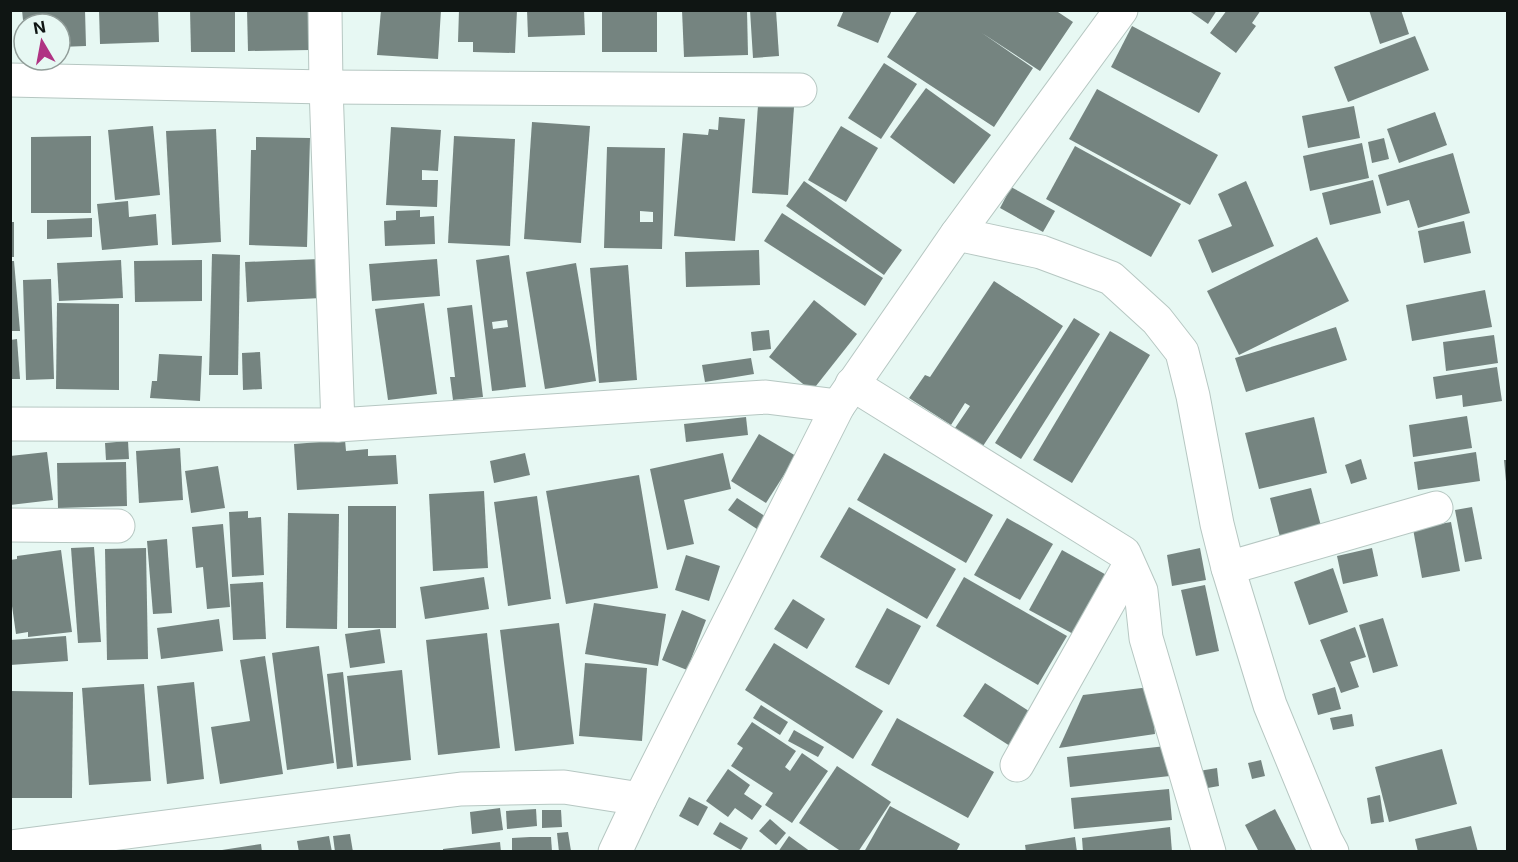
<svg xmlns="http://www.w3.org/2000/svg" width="1518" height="862" viewBox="0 0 1518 862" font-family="Inter,sans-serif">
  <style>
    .building { fill: #758480; fill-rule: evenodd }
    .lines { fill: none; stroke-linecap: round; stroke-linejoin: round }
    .minor-casing { stroke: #b6c7c2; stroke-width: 35 }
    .minor { stroke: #fff; stroke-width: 33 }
  </style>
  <rect width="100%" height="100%" fill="#e7f8f3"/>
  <!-- building -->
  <g class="building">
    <path d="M22 10H85L86 46 60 47V24H30V19L23 20Z"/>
    <path d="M99 10H158L159 42 100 44Z"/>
    <path d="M190 10H235V52H191Z"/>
    <path d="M247 10H310V50L248 51Z"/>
    <path d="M381 10H441L438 59 377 55Z"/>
    <path d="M459 10H517L515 53 473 52V42H458Z"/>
    <path d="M527 10H584L585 35 528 37Z"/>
    <rect x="602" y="10" width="55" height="42"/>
    <path d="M682 10H747L748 55 684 57Z"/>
    <path d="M750 10H776L779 56 753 58Z"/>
    <path d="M844 10H892L878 43 837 26Z"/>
    <path d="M918 10H1055L1073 22 1040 71 982 33 1033 68 994 127 887 57Z"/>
    <path d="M1188 10H1217L1208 24Z"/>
    <path d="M1227 10H1261L1252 23 1256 26 1236 53 1210 33Z"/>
    <path d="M1369 10H1401L1409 34 1380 44Z"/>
    <path d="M1132 26 1221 73 1199 113 1111 67Z"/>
    <path d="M1415 36 1429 70 1348 102 1334 67Z"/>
    <path d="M884 63 917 84 881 139 848 118Z"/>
    <path d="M926 88 991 135 954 184 890 137Z"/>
    <path d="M1097 89 1218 155 1190 205 1069 139Z"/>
    <path d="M758 105 794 107 788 195 752 193Z"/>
    <path d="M1354 106 1360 138 1308 148 1302 116Z"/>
    <path d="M1435 112 1447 145 1399 163 1387 129Z"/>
    <path d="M719 117 745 119 735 241 674 236 683 133 708 135 709 129 718 130Z"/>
    <path d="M532 122 590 126 581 243 524 239Z"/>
    <path d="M153 126 160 195 115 200 108 130Z"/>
    <path d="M841 126 878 148 846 202 808 180Z"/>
    <path d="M391 127 441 130 438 171 422 170V180H438L437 207 386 205Z"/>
    <path d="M216 129 221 242 172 245 166 131Z"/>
    <path d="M91 136V213H31V137Z"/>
    <path d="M454 136 515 139 510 246 448 243Z"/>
    <path d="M256 137 310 138 307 247 249 245 251 150H256Z"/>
    <path d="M1384 138 1389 159 1372 163 1368 142Z"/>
    <path d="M1362 143 1369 178 1310 191 1303 156Z"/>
    <path d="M1075 146 1181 204 1151 257 1046 199Z"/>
    <path d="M607 147 665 148 662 249 604 248ZM640 211 653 212V222H640Z"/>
    <path d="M1453 153 1470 213 1418 228 1409 200 1387 206 1378 175Z"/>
    <path d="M1373 180 1381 213 1330 225 1322 193Z"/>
    <path d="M804 181 902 250 884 275 786 206Z"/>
    <path d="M1246 181 1274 246 1212 273 1198 240 1232 226 1218 194Z"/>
    <path d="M1011 187 1055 211 1043 232 1000 208Z"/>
    <path d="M128 201 129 217 156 214 158 245 102 250 97 204Z"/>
    <path d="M420 210V217L434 216 435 244 385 246 384 221 396 220V211Z"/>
    <path d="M782 213 883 278 865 306 764 241Z"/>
    <path d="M92 218V237L47 239V220Z"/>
    <path d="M1464 221 1471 253 1424 263 1418 231Z"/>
    <rect x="10" y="222" width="4" height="35"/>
    <path d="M1317 237 1349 301 1239 355 1207 291Z"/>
    <path d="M759 250 760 285 686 287 685 252Z"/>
    <path d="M212 254 240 255 238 375H209Z"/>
    <path d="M509 255 526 387 492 391 476 260ZM507 320 508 327 493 329 492 322Z"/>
    <path d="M319 259 321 298 247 302 245 262Z"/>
    <path d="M437 259 440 296 372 301 369 264Z"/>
    <path d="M121 260 123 298 59 301 57 263Z"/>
    <path d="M202 260V301L135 302 134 261Z"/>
    <path d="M10 261H14L20 331H10Z"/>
    <path d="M576 263 596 381 545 389 526 272Z"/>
    <path d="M628 265 637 380 599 383 590 268Z"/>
    <path d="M51 279 54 379 26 380 23 280Z"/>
    <path d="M994 281 1063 326 983 446 955 428 970 406 965 403 951 425 909 398 925 375 930 377Z"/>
    <path d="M1485 290 1492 327 1412 341 1406 305Z"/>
    <path d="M814 300 857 334 812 391 769 357Z"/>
    <path d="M57 303 119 304V390L56 389Z"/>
    <path d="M424 303 437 394 388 400 375 309Z"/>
    <path d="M472 305 483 397 453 400 450 377H455L447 308Z"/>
    <path d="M1074 318 1100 334 1021 459 995 443Z"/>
    <path d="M1336 327 1347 360 1246 392 1235 358Z"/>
    <path d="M769 330 771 349 753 351 751 332Z"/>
    <path d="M1110 331 1150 355 1072 483 1033 460Z"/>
    <path d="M1494 335 1498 363 1446 371 1443 342Z"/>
    <path d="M17 339 20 379H10V340Z"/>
    <path d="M260 352 262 389 243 390 242 353Z"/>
    <path d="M159 354 202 356 200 401 150 398 152 381H157Z"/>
    <path d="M751 358 754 374 705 382 702 365Z"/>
    <path d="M1497 367 1502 401 1463 407 1462 395 1436 399 1433 377Z"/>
    <path d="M1467 416 1472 448 1413 457 1409 425Z"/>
    <path d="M746 417 748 435 686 442 684 424Z"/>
    <path d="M1314 417 1327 473 1259 489 1245 433Z"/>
    <path d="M759 434 796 456 766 503 731 481Z"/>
    <path d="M345 440 346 451 368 449V456L396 455 398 484 297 490 294 444Z"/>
    <path d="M128 441 129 459 106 460 105 443Z"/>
    <path d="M180 448 183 500 139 503 136 451Z"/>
    <path d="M47 452 53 500 10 505V456Z"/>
    <path d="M1476 452 1480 481 1418 490 1414 462Z"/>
    <path d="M525 453 530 475 494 483 490 461Z"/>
    <path d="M723 453 731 489 684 500 694 544 667 550 650 469Z"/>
    <path d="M884 453 993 515 966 563 857 500Z"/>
    <path d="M1361 459 1367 479 1351 484 1345 465Z"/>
    <path d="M1504 460H1508V481H1506Z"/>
    <path d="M126 462 127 506 58 508 57 463Z"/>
    <path d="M218 466 225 508 191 513 185 471Z"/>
    <path d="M639 475 658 588 566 604 546 491Z"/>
    <path d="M1311 488 1321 526 1280 537 1270 498Z"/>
    <path d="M484 491 488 568 433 571 429 494Z"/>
    <path d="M537 496 551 599 508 606 494 502Z"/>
    <path d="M737 498 768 518 760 531 728 510Z"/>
    <rect x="348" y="506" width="48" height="122"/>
    <path d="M849 507 956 569 927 619 820 557Z"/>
    <path d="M1472 507 1482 559 1465 562 1455 510Z"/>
    <path d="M248 511V518L261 517 264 575 232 577 229 512Z"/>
    <path d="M288 513 339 514 337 629 286 628Z"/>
    <path d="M1007 518 1053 544 1020 600 974 575Z"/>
    <path d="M1451 522 1460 571 1422 578 1413 529Z"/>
    <path d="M223 524 230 607 207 609 203 567 196 568 192 527Z"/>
    <path d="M167 539 172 613 153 614 147 541Z"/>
    <path d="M94 547 101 642 78 643 71 548Z"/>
    <path d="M146 548 148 659 107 660 105 549Z"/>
    <path d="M1200 548 1206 580 1172 586 1167 555Z"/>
    <path d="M1372 548 1378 576 1343 584 1337 556Z"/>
    <path d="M61 550 72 632 28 637V632L16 634 10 592V560L17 559V556Z"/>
    <path d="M1062 550 1110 577 1077 636 1029 610Z"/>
    <path d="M686 555 720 566 709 601 675 590Z"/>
    <path d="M1333 568 1348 612 1309 625 1294 582Z"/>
    <path d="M484 577 489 609 425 619 420 587Z"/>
    <path d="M964 577 1067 636 1038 685 936 626Z"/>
    <path d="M263 582 266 639 233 640 230 584Z"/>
    <path d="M1205 585 1219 651 1196 656 1181 590Z"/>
    <path d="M793 599 825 619 807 649 774 629Z"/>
    <path d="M594 603 666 614 658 666 585 654Z"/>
    <path d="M887 608 921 626 889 685 855 667Z"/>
    <path d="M682 610 706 620 687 670 662 660Z"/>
    <path d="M1383 618 1398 666 1373 673 1359 625Z"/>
    <path d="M219 619 223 651 161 659 157 628Z"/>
    <path d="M559 623 574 744 515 751 500 630Z"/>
    <path d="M1355 627 1366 657 1350 662 1359 687 1341 693 1320 640Z"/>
    <path d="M380 629 385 663 350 668 345 634Z"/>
    <path d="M487 633 500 748 438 755 426 640Z"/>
    <path d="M66 636 68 661 10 665V640Z"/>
    <path d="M774 643 883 711 853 759 745 690Z"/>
    <path d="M319 646 334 763 287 770 272 653Z"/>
    <path d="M265 656 283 774 220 784 211 727 250 721 240 660Z"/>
    <path d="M585 663 647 668 642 741 579 736Z"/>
    <path d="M402 670 411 760 357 766 347 676Z"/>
    <path d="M343 672 353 767 337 769 327 674Z"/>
    <path d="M194 682 204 779 167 784 157 686Z"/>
    <path d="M985 683 1032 713 1010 746 963 716Z"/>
    <path d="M144 684 151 781 89 785 82 688Z"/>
    <path d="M1150 687 1155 734 1059 748 1083 695Z"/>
    <path d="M1335 687 1341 709 1318 715 1312 694Z"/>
    <path d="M10 691 73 692 72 798H10Z"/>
    <path d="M761 705 788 722 780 735 753 718Z"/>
    <path d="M1352 714 1354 726 1333 730 1330 718Z"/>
    <path d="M897 718 994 772 968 818 871 765Z"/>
    <path d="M752 722 796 751 785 767 790 771 802 753 828 771 792 823 765 805 773 793 731 766 743 748 737 744Z"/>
    <path d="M794 730 824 747 818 757 788 741Z"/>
    <path d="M1166 746 1170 776 1070 787 1067 757Z"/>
    <path d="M1442 749 1457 804 1389 822 1375 767Z"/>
    <path d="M1261 760 1265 776 1252 779 1248 763Z"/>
    <path d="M837 766 891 802 858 852H842L799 823Z"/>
    <path d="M1217 768 1219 786 1202 789 1199 771Z"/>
    <path d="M728 769 750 785 744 794 762 806 752 820 735 808 728 817 706 801Z"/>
    <path d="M1169 789 1172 820 1074 829 1071 798Z"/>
    <path d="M1380 795 1384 822 1371 824 1367 798Z"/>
    <path d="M689 797 708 807 698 826 679 816Z"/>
    <path d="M890 806 960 844 956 852H864Z"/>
    <path d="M500 808 503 830 472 834 470 812Z"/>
    <path d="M536 809 537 826 507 829 506 811Z"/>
    <path d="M1275 809 1297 852H1259L1245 825Z"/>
    <path d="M542 810H561L562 827 542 828Z"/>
    <path d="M770 819 786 833 776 845 759 831Z"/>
    <path d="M720 822 748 838 741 850 713 834Z"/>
    <path d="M1471 826 1478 852H1418L1415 839Z"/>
    <path d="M1170 827 1172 852H1083L1082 838Z"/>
    <path d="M568 832 571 851 559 852 557 833Z"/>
    <path d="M350 834 353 852H335L333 836Z"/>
    <path d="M329 836 332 852H299L297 841Z"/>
    <path d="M789 836 811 852H778Z"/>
    <path d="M530 837H551L552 852H512V838Z"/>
    <path d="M1075 837 1077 852H1026L1025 845Z"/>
    <path d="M500 842 501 852H443V849Z"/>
    <path d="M261 844 262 852H222V850Z"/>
  </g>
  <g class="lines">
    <defs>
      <g id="minor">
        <path d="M325 10 326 87 338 425"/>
        <path d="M10 80 326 87 800 90"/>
        <path d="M957 234 1041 252 1111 278 1157 320 1182 352 1193 396 1217 524 1228 568 1270 705 1326 841 1332 852"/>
        <path d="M852 384 1124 553 1141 591 1146 638 1209 852"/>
        <path d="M10 424 338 425 766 397 838 406"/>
        <path d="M10 525 118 526"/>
        <path d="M1228 568 1436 508"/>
        <path d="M1017 765 1129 566"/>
        <path d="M10 847 461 789 564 787 640 799"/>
        <path d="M615 852 640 799 838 406 957 234 1121 10"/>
      </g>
    </defs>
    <!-- minor casing -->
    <use href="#minor" class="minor-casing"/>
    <!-- minor -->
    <use href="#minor" class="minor"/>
  </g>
  <!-- border -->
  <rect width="1518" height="862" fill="none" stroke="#0f1513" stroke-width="24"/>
  <!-- north arrow -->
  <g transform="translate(42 42) rotate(350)"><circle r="28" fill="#e7f8f3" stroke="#919d99" stroke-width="1.5"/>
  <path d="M0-4.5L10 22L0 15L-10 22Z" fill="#b03383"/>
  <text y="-9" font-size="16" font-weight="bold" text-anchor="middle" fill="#0f1513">N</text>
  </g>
</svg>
